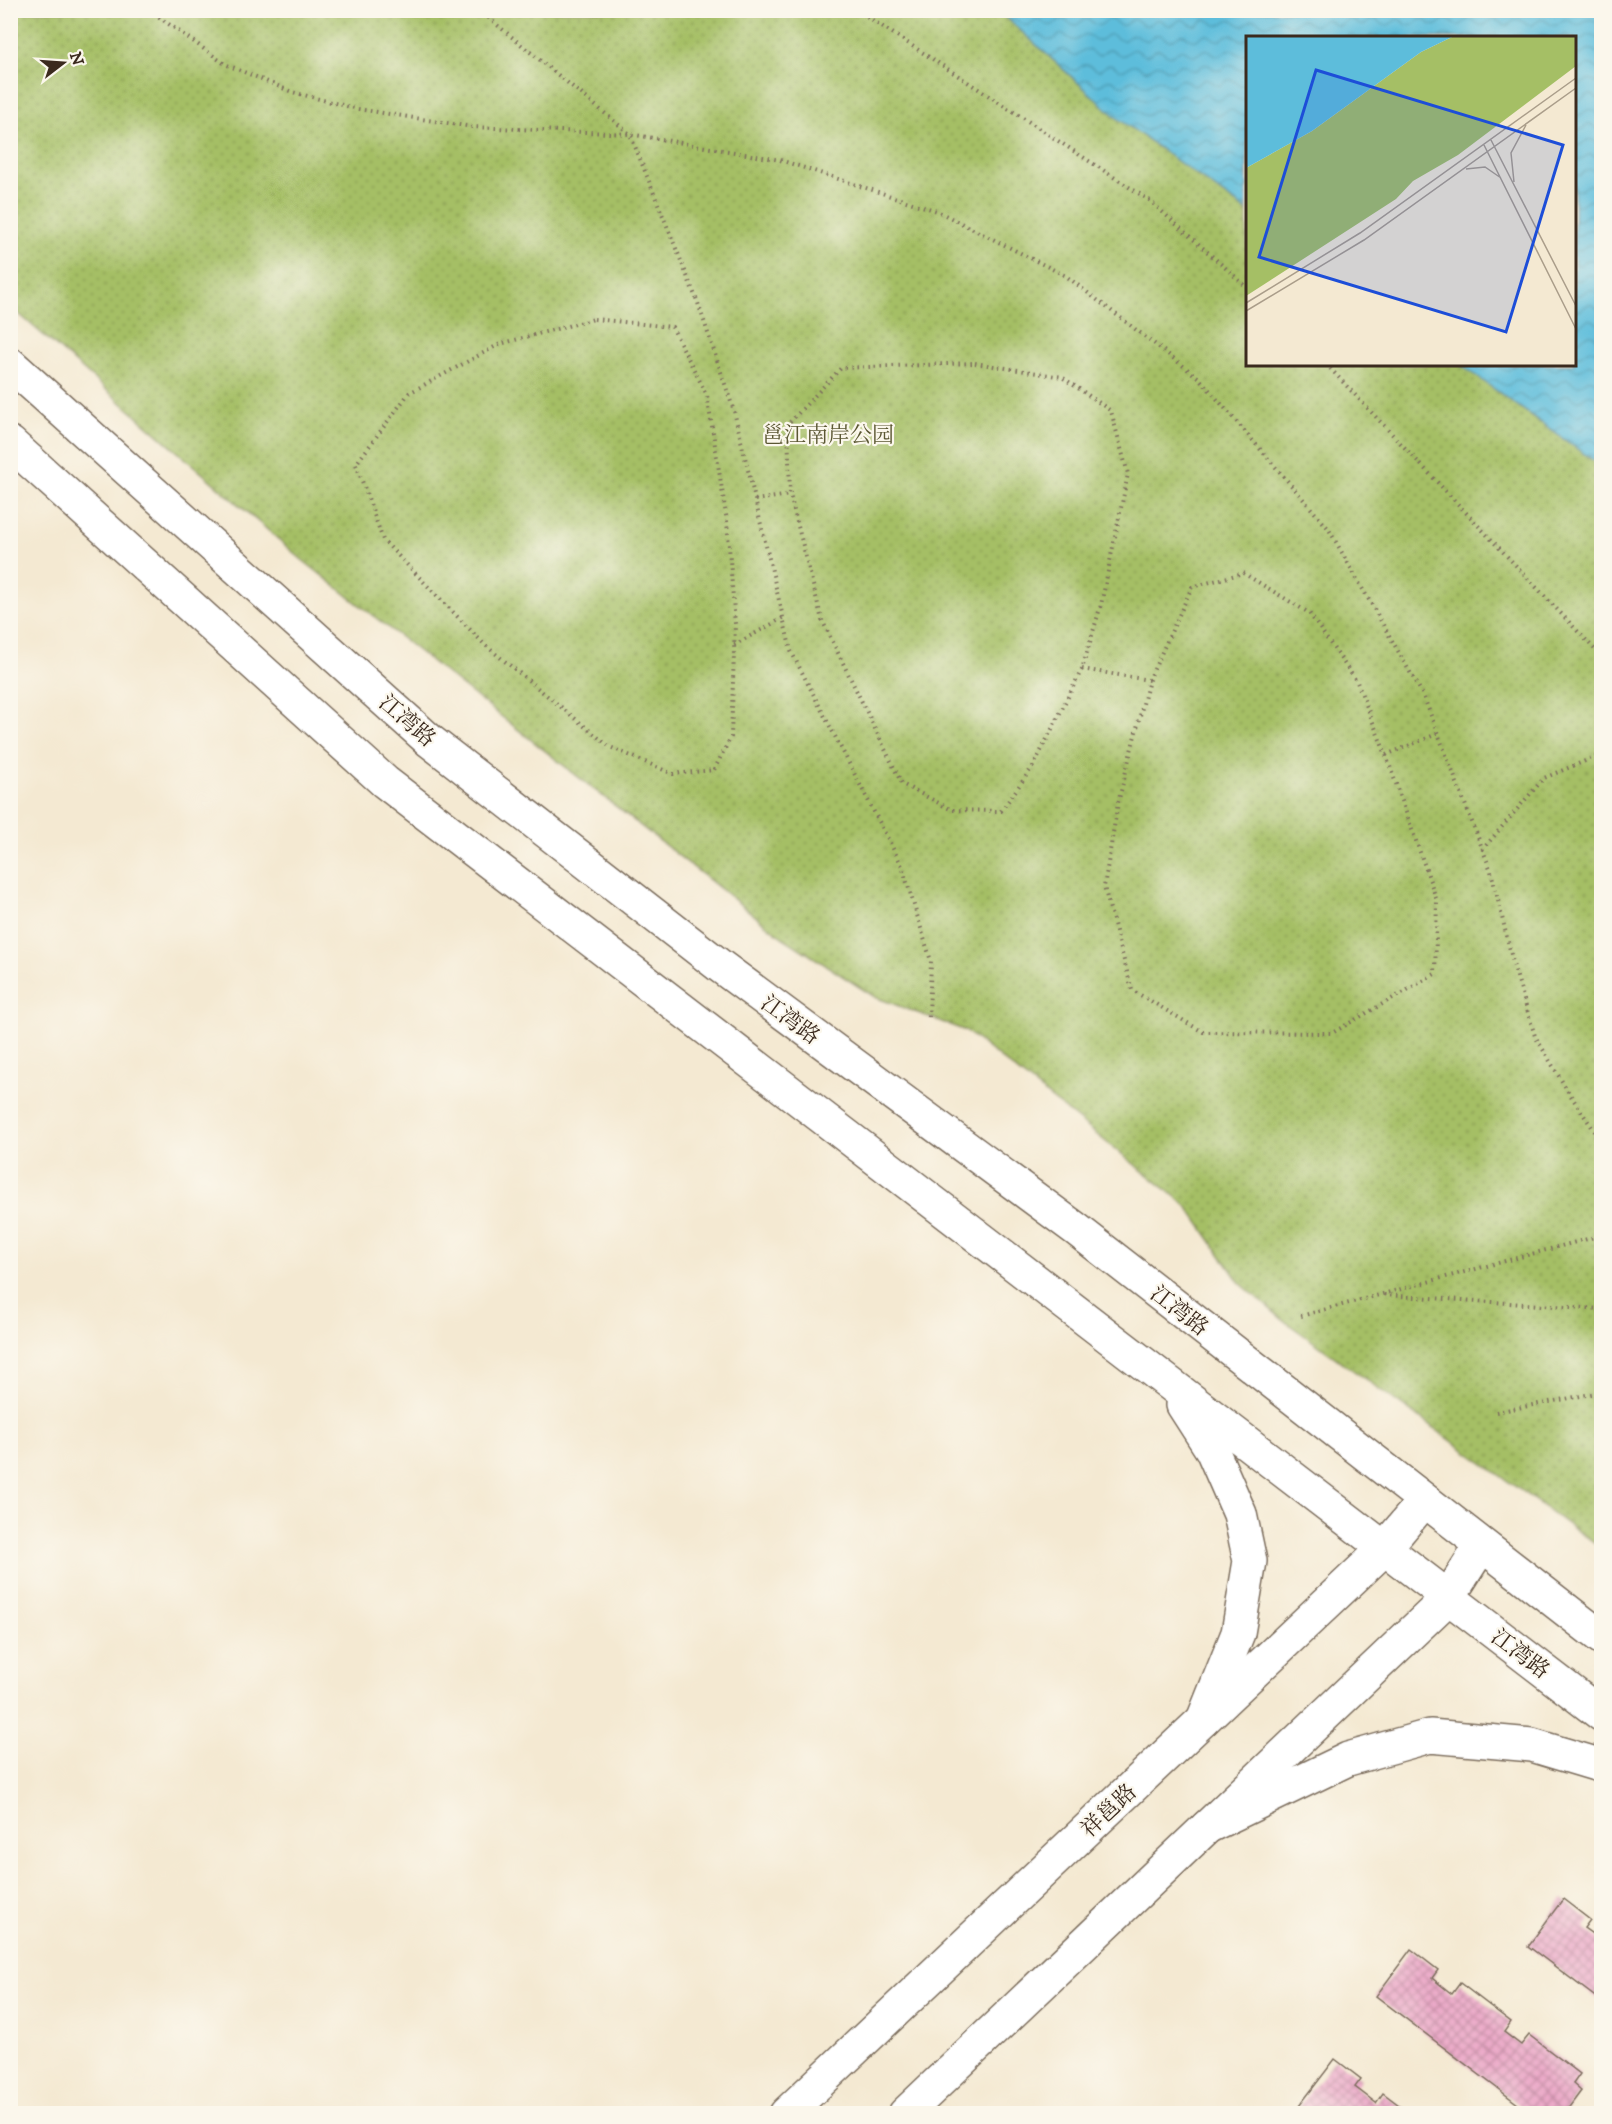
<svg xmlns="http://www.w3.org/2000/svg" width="1612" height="2124" viewBox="0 0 1612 2124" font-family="'IM FELL DW Pica','Noto Serif SC',serif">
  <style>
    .park { fill: url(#park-dots); stroke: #707442; stroke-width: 1.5 }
    .water { fill: url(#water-waves); stroke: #4c747c; stroke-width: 1.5 }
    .building { fill: url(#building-cross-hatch) }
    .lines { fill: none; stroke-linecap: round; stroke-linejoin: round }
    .tertiary-casing { stroke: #7c6d5d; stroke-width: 36 }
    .secondary-casing { stroke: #7c6d5d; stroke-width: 36 }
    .path { stroke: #7c6d5d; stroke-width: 4; stroke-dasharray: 1.5 4.5; stroke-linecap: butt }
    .tertiary { stroke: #fff; stroke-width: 33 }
    .secondary { stroke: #fff; stroke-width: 33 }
    .labels { text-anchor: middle; stroke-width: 4.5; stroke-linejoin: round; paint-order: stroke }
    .park-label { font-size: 22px; fill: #5b5733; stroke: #fbf7ec }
    .street-label { font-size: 22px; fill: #3b2a1e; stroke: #fbf7ec }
    .inset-road { fill: none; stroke: #aa9d8a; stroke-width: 1.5 }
    .view { fill: #1d4ed8; fill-opacity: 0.15; stroke: #1d4ed8; stroke-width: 3 }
    .inset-edge { fill: none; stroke: #3b2a1e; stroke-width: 3 }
  </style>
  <defs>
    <pattern id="park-dots" width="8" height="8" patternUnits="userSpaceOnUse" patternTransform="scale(1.5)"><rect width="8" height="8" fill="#a5bf65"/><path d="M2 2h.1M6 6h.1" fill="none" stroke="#889b53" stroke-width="1.8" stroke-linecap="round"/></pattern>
    <pattern id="water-waves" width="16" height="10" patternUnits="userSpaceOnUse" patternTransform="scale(1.5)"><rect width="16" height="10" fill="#5dbddb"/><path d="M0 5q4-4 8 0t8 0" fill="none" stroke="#4e9ab1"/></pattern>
    <pattern id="building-cross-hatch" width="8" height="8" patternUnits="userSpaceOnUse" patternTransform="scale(1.5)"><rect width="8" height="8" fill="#eba7c7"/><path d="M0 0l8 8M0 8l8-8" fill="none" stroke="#c088a1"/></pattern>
  </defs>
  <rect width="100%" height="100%" fill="#fbf7ec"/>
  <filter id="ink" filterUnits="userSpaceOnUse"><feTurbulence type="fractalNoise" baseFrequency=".0167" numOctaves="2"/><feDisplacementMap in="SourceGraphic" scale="12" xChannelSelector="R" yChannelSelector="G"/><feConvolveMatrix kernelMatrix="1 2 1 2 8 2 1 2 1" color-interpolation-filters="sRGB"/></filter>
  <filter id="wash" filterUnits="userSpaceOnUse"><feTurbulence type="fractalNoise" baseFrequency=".008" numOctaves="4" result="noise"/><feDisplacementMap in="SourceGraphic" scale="24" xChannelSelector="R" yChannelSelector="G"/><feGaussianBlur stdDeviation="1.35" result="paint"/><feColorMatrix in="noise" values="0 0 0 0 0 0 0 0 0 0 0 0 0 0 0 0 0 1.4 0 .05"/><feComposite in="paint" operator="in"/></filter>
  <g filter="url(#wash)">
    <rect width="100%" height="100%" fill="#f4e9d2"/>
    <!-- park -->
    <path class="park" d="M11 11H999L1116 117 1247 211 1248 364 1461 365 1601 466V1548L1283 1320 1240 1283 1187 1206 966 1031 875 997 782 937 301 559 11 307Z"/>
    <!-- water -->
    <path class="water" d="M999 11H1601V466L1461 365 1574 364V38H1248L1247 211 1116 117Z"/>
    <g id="blocks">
      <!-- building -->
      <g class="building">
        <path d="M1563 1899 1590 1920 1584 1928 1602 1941V2002L1528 1946Z"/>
        <path d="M1411 1949 1438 1970 1432 1978 1452 1994 1460 1983 1511 2022 1504 2032 1521 2045 1529 2035 1580 2074 1573 2084 1581 2091 1564 2114H1531L1376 1996Z"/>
        <path d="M1335 2059 1361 2079 1355 2087 1376 2103 1383 2093 1411 2114H1310L1299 2106Z"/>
      </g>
    </g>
  </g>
  <g filter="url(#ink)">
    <use href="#blocks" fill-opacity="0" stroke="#7c6d5d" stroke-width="1.5"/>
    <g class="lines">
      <defs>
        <g id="tertiary">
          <path d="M786 2114 1384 1549 1424 1501"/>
          <path d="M905 2114 1448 1598 1481 1546"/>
        </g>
        <g id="secondary">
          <path d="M10 364 430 741 720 966 1076 1229 1602 1638"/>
          <path d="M10 443 385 782 1602 1715"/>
          <path d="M1183 1405 1212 1450 1240 1514 1250 1561 1238 1633 1203 1720"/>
          <path d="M1207 1827 1348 1759 1430 1736 1532 1745 1602 1766"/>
        </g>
      </defs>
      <!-- tertiary casing -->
      <use href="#tertiary" class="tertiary-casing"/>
      <!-- secondary casing -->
      <use href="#secondary" class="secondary-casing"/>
      <!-- path -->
      <g class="path">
        <path d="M149 10 225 64 292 92 358 109 472 127 630 134 780 160 937 211 1066 276 1199 378 1328 528 1423 695 1491 871 1514 967 1535 1036 1569 1093 1602 1142"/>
        <path d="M479 10 630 134 698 303 734 411 791 651 902 866 931 961 929 1017"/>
        <path d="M857 10 1149 200 1248 288"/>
        <path d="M594 319 672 327 707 395 727 521 735 624 731 737 714 770 673 774 610 747 485 645 383 540 356 464 409 393 500 344Z"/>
        <path d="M975 363 1062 377 1111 411 1128 474 1101 605 1082 669 1034 765 1001 811 952 810 902 784 822 620 790 495 788 424 841 368Z"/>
        <path d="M1326 364 1602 657"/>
        <path d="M755 500 790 495"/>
        <path d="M1243 573 1309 613 1357 682 1386 755 1437 901 1435 974 1332 1033 1203 1032 1132 990 1104 887 1118 803 1149 680 1192 587Z"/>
        <path d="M734 645 783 618"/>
        <path d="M1082 669 1149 680"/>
        <path d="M1386 755 1437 734"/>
        <path d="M1482 850 1544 778 1602 754"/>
        <path d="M1384 1295 1602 1309"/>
        <path d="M1301 1316 1602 1235"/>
        <path d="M1496 1412 1602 1392"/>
      </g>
      <!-- tertiary -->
      <use href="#tertiary" class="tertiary"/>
      <!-- secondary -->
      <use href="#secondary" class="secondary"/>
    </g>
  </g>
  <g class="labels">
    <!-- park labels -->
    <g class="park-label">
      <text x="828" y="442">邕江南岸公园</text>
    </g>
    <!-- street labels -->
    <g class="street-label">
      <text transform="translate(408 720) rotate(41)" y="8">江湾路</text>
      <text transform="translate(791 1019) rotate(36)" y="8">江湾路</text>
      <text transform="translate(1180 1310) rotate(38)" y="8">江湾路</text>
      <text transform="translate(1521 1653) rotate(37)" y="8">江湾路</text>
      <text transform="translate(1108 1810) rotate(-43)" y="8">祥邕路</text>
    </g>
  </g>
  <!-- overview -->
  <g transform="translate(1246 36)">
    <rect width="330" height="330" fill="#f4e9d2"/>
    <path d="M206 1H330V30L212 119 167 145 150 163 0 260V132L66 95 175 16Z" fill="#a5bf65"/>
    <path d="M0 1H206L175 16 66 95 0 132Z" fill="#5dbddb"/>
    <path class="inset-road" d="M245 104 330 270M238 109 330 293M220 133 239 131 255 142M268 146 265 117 280 89M0 267 114 197 330 42M0 275 118 204 330 52"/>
    <path class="view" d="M70 34 317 109 260 296 13 221Z"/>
    <rect width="330" height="330" class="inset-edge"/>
  </g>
  <!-- margin -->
  <rect width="1612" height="2124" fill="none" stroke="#fbf7ec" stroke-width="36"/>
  <!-- north arrow -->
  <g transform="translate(63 63) rotate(73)" stroke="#fbf7ec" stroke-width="4.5" paint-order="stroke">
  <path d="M0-4.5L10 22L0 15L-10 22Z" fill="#3b2a1e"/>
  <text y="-9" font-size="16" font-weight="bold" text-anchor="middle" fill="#3b2a1e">N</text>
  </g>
</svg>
